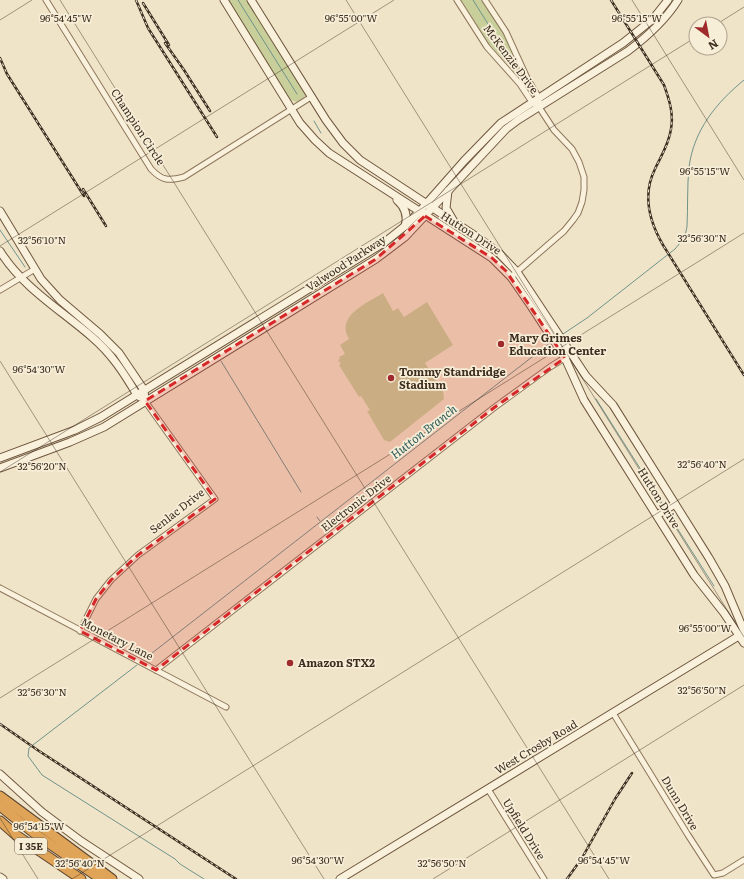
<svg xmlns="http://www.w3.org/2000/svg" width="744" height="879" viewBox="0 0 744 879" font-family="Literata,serif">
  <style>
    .green { fill: #c9cf9b }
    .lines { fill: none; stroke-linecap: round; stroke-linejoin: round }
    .stream { stroke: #6f938a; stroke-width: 1 }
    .street-casing { stroke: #8d765c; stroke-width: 7 }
    .secondary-casing { stroke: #6f573f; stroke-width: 9 }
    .highway-casing { stroke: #5b4430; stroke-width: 11 }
    .street { stroke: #faf1dc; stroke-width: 5 }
    .secondary { stroke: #faf1dc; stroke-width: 7 }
    .highway { stroke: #e0a458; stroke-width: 9 }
    .rail-casing { stroke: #3d2e20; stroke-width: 2.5 }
    .rail { stroke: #f7eed8; stroke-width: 1; stroke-dasharray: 3; stroke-linecap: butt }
    .marked { fill: #d62828; fill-opacity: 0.2; stroke: #d62828; stroke-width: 3; stroke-dasharray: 8 5; stroke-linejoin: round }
    .ticks { fill: none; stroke: #3d2e20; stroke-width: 1; stroke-opacity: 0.45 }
    .poi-dot { fill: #9e2a2b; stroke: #f7eed8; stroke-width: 1.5 }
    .labels { text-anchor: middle; stroke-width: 3.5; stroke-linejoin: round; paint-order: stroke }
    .shield { fill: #f7eed8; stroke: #756857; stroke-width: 1 }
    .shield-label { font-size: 10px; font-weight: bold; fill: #3d2e20 }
    .street-label { font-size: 11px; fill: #3d2e20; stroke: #f7eed8 }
    .poi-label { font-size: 11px; font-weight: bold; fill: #3d2e20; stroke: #f7eed8; text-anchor: start }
    .water-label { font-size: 12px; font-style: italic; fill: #2f5d5a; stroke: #f7eed8 }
    .ticks-label { font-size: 10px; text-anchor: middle; fill: #3d2e20; stroke: #f7eed8; stroke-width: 3.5; stroke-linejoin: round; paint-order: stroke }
  </style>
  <rect width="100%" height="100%" fill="#f0e4c8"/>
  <!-- green -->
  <g class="green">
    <path d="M228 0H249L306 92C305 100 297 105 290 99Z"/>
    <path d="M461 0H483L508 41 519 68 532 93 531 94 513 70 489 44Z"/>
    <path d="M383 293 393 311 398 308 404 317 427 302 453 345 425 363 443 391 444 399 390 442 384 440 367 411 370 410 361 396 359 397 339 365 341 364 338 360 340 359 339 357 345 354 340 345 349 339C335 316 367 303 383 293Z"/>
  </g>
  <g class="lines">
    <!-- stream -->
    <g class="stream">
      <path d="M238 0 297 94"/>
      <path d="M473 0 505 51"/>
      <path d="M314 121 321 133"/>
      <path d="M0 230 25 267"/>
      <path d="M563 334 587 318 675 249C681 242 686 236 687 226 688 207 687 187 689 167 694 130 716 103 744 80"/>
      <path d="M557 338 562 346"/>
      <path d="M221 361 301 492"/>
      <path d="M596 399 662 503"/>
      <path d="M668 514 714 586"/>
      <path d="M317 517 320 521"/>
      <path d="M147 657 550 343"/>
      <path d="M137 665 29 748 28 756 42 775 175 859 180 864 204 879"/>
    </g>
    <defs>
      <g id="street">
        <path d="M46 0 151 169C162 181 169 181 184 177L311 97"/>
        <path d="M457 0 487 47 520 84 532 102 539 107 554 130 572 149 579 162 584 177V190L582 202 578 213 573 220 564 231 511 277"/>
        <path d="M485 0 506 32 527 78 539 98V101"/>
        <path d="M0 290 35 269"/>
        <path d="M0 588 226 707"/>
        <path d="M80 631 96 599 111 580 138 555 215 499 145 401"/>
        <path d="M156 670 495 407 550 367 571 354"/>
        <path d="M613 713 688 835 714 875 723 873 744 860"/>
        <path d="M488 789 544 879"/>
      </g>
      <g id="secondary">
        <path d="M224 0 300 123 315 140 329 153 492 258 511 277 531 306 565 358 584 400 694 575 724 613 744 643"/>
        <path d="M251 0 326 120 343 143 360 160 480 239 499 253 517 272 586 376 613 405 709 558 725 586 744 631"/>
        <path d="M448 191 446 208 453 220"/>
        <path d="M397 200C405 207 408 216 405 226"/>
        <path d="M0 211 41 279 60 300 100 334 119 353 144 390 145 401"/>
        <path d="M0 251C22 287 61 310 92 337 111 353 124 373 137 395L140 397"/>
        <path d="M0 458 75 430 101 417 385 242 405 226 419 212 464 161 501 123 623 43 653 19 668 0"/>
        <path d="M0 468 70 442 104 427 376 259 405 237 506 129 518 120 628 51C648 36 665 21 678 0"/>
        <path d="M657 515 675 504"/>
        <path d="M0 774 42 812 81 841 139 879"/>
        <path d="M0 877 3 879"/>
        <path d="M340 879 742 634"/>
      </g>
      <g id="highway">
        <path d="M0 796 112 879"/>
        <path d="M0 806 34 833 101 879"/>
        <path d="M0 821 16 835 81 879"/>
      </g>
    </defs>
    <!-- street casing -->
    <use href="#street" class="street-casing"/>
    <!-- secondary casing -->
    <use href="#secondary" class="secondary-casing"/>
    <!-- highway casing -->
    <use href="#highway" class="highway-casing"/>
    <!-- street -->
    <use href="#street" class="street"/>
    <!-- secondary -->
    <use href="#secondary" class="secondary"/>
    <!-- highway -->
    <use href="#highway" class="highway"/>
    <defs>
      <g id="rail">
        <path d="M136 0 148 28 217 137"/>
        <path d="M611 0 664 85C669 99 674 114 671 129 669 144 661 156 655 169 642 195 649 221 663 245L744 375"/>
        <path d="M143 3 169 45"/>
        <path d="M165 43 184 70 210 111"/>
        <path d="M0 58 7 74 84 196"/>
        <path d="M83 189 106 226"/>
        <path d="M0 724 39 751 236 879"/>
        <path d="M567 879 582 858 615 799 632 773"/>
      </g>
    </defs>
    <!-- rail casing -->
    <use href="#rail" class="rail-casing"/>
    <!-- rail -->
    <use href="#rail" class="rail"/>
  </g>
  <!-- marked area -->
  <path class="marked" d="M425 216 492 258 506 271 565 358 495 407 156 670 80 631 96 599 111 580 138 555 215 499 145 401 376 259Z"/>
  <!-- ticks -->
  <path class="ticks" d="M60 0 609 879M346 0 744 637M632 0 744 180M0 20 32 0M717 24 744 7M0 246 394 0M0 361 324 879M0 472 696 37M0 698 744 233M0 818 38 879M72 879 744 459M433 879 744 685"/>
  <!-- markers -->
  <g class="poi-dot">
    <circle cx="501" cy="344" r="4"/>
    <circle cx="391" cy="378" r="4"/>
    <circle cx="290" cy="663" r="4"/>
  </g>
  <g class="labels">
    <!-- shield labels -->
    <rect class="shield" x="15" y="838" width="32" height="16" rx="3"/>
    <g class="shield-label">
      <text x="31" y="850">I 35E</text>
    </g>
    <!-- street labels -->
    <g class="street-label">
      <text transform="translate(511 59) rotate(53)" y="4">McKenzie Drive</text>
      <text transform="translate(138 127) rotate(57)" y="4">Champion Circle</text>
      <text transform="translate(471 233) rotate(33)" y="4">Hutton Drive</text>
      <text transform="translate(346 263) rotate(-33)" y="4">Valwood Parkway</text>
      <text transform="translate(659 498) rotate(58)" y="4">Hutton Drive</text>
      <text transform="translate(356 503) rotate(-38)" y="4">Electronic Drive</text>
      <text transform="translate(177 511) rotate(-38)" y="4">Senlac Drive</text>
      <text transform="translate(117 639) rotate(27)" y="4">Monetary Lane</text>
      <text transform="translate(536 747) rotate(-31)" y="4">West Crosby Road</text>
      <text transform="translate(680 803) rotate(59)" y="4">Dunn Drive</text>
      <text transform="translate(524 829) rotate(58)" y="4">Upfield Drive</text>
    </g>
    <!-- poi labels -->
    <g class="poi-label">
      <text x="509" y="342">Mary Grimes<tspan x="509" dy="13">Education Center</tspan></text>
      <text x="399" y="376">Tommy Standridge<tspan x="399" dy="13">Stadium</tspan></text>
      <text x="298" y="667">Amazon STX2</text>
    </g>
    <!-- water labels -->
    <g class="water-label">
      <text transform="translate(424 432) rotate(-38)" y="4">Hutton Branch</text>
    </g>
  </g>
  <g class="ticks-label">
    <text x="66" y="22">96°54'45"W</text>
    <text x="351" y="22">96°55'00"W</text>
    <text x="637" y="22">96°55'15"W</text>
    <text x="705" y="175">96°55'15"W</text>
    <text x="702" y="242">32°56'30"N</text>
    <text x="42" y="244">32°56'10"N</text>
    <text x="39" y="373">96°54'30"W</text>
    <text x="702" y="468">32°56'40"N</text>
    <text x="42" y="470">32°56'20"N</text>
    <text x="705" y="632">96°55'00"W</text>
    <text x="702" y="694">32°56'50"N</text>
    <text x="42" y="696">32°56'30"N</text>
    <text x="39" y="830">96°54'15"W</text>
    <text x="318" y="864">96°54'30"W</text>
    <text x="604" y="864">96°54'45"W</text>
    <text x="80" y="867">32°56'40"N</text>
    <text x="442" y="867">32°56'50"N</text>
  </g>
  <!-- north arrow -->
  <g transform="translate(708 36) rotate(148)"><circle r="19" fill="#f7eed8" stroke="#ada18e"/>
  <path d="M0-3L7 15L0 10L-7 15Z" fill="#9e2a2b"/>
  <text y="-6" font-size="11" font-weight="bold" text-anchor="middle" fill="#3d2e20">N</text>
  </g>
</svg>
